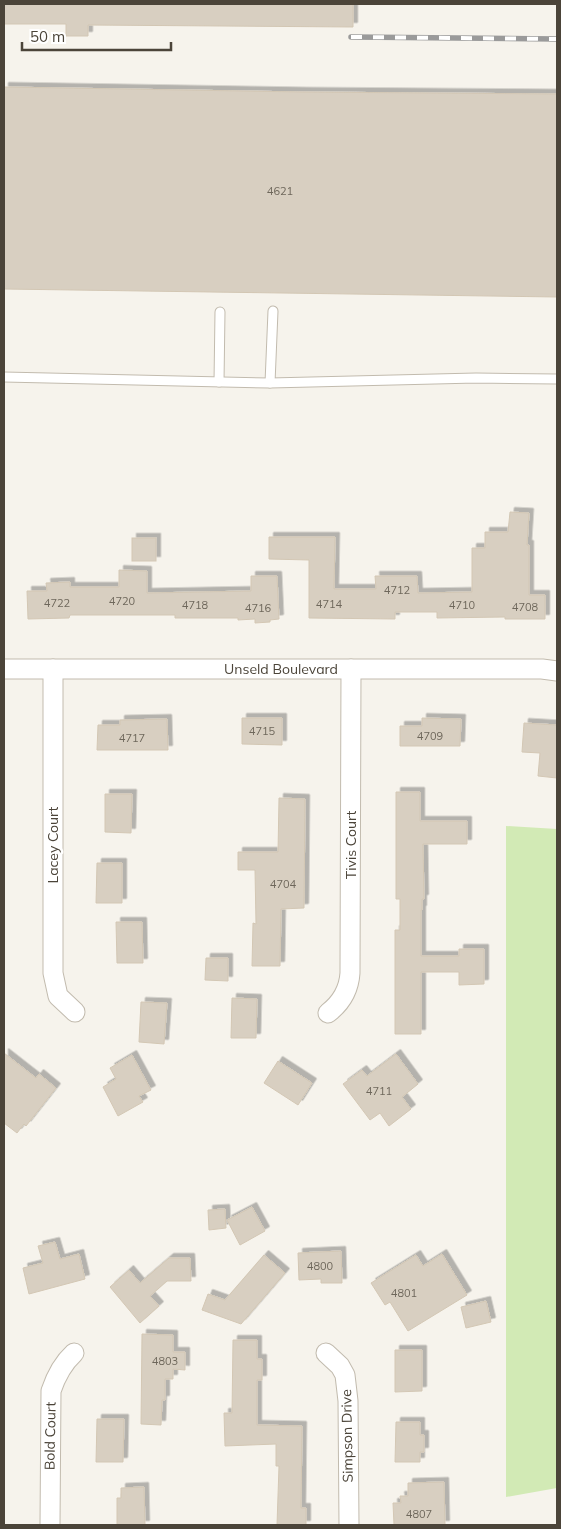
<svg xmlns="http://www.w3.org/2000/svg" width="561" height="1529" viewBox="0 0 561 1529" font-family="Mulish,sans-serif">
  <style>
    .green { fill: #d2eab5 }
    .building { fill: #d8cfc1; stroke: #d3c7b4; filter: url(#shadow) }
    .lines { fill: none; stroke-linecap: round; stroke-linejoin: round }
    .lane-casing { stroke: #c2bbae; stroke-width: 11 }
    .street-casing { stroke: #c2bbae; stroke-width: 21 }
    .lane { stroke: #fff; stroke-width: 9 }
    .street { stroke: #fff; stroke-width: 19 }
    .rail-casing { stroke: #9a9a9a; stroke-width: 5.5 }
    .rail { stroke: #fff; stroke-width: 4; stroke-dasharray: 11; stroke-linecap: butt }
    .labels { text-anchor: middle; stroke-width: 5; stroke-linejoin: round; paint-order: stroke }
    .number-label { font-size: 11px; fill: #6e675b }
    .street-label { font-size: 14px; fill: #4b4439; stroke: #fff }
  </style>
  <defs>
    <filter id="shadow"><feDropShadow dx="4.5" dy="-4.5" stdDeviation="0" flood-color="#0004"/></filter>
  </defs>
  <rect width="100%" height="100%" fill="#f6f3ec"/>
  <!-- green -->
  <path class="green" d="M506 826 557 829V1488L506 1497Z"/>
  <!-- building -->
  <g class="building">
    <path d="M4 4H353V27L88 25V36H66V24H4Z"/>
    <path d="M4 87 302 92 557 94V297L4 289Z"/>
    <path d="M510 512 529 513 527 545H529V595H545V619H505V617L437 618V612H395V619L309 618V560L269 559V537H335L334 589H376L375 576H417L418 593 472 592V548H485V532H508Z"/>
    <rect x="132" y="538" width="24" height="23"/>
    <path d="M119 570 147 571V593L251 591V576H277L279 619 270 620V622L255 623V619L238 620V618H175V615H70L69 618 28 619 27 591H47L46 583 70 582V587H119Z"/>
    <path d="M242 718H282V745L242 744Z"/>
    <path d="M422 718 461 719 460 746H400V726H422Z"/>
    <path d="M167 719 168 750H97L98 725H120V720Z"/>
    <path d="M524 723 557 725V778L538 776 540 753 522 752Z"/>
    <path d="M396 792H420V821H467V844H423L424 899H422V910H421V956H459V949H484V984L459 985V972H421V1034H395V930H400V899H396Z"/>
    <path d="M105 794H132L131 833 105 832Z"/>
    <path d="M279 798 305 799 304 908 281 909 280 966H252L253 923 256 924 255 870H238V852H278Z"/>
    <path d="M97 863H122V903H96Z"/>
    <path d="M116 922H142L143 963H117Z"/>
    <path d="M206 958H228V981L205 980Z"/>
    <path d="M232 998 257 999 256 1038H231Z"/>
    <path d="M141 1002 167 1003 164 1044 139 1042Z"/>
    <path d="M4 1053 36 1078 39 1074 56 1088 26 1126 24 1124 17 1133 4 1123Z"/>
    <path d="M396 1054 418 1084 402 1097 411 1109 389 1126 380 1113 370 1120 343 1084 362 1070 367 1076Z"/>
    <path d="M132 1055 151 1090 139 1096 143 1102 118 1116 103 1087 116 1079 110 1068Z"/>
    <path d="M278 1061 312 1083 298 1105 264 1083Z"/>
    <path d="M252 1207 265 1231 240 1245 227 1220Z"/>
    <path d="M225 1209 226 1228 209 1230 208 1210Z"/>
    <path d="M55 1242 60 1259 79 1254 85 1279 29 1294 23 1268 43 1263 38 1246Z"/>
    <path d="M341 1251 342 1283H321V1279L299 1280 298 1253Z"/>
    <path d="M442 1254 467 1295 408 1331 390 1302 385 1305 371 1283 416 1255 423 1266Z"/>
    <path d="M264 1255 285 1273 241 1324 202 1310 208 1294 225 1300Z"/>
    <path d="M169 1258H190L191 1281H167L150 1296 159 1306 140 1323 110 1287 129 1270 140 1283Z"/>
    <path d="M486 1301 491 1322 466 1328 461 1307Z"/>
    <path d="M142 1334 173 1335V1352H185V1370L173 1369V1379H165V1400H162L161 1425 141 1424Z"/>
    <path d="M233 1340H257V1359H262V1380H257V1425L302 1426 301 1508H306V1525H277L279 1466H276V1444L225 1446 224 1413H232Z"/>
    <path d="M395 1350H422V1391L395 1392Z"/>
    <path d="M97 1419H124L123 1462H96Z"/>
    <path d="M396 1422H420V1435H424V1452H420V1462H395Z"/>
    <path d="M444 1482 445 1525H394L393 1503H401L400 1496H408V1483Z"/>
    <path d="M144 1487 145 1525H117V1498H121V1488Z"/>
  </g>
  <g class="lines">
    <defs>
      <g id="lane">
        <path d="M4 377 270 383 476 378 557 379"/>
        <path d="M219 382 220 312"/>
        <path d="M270 383 273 311"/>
      </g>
      <g id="street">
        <path d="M4 669H542L557 671"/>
        <path d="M53 669V973L58 996 75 1012"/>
        <path d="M328 1013C341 1003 349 989 350 973L351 669"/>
        <path d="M326 1353 340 1366 345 1375 348 1401 349 1525"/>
        <path d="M50 1525 51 1391C56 1376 62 1364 74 1353"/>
      </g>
    </defs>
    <!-- lane casing -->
    <use href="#lane" class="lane-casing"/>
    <!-- street casing -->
    <use href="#street" class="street-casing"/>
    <!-- lane -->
    <use href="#lane" class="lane"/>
    <!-- street -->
    <use href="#street" class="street"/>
    <defs>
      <path id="rail" d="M351 37 557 39"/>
    </defs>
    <!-- rail casing -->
    <use href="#rail" class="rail-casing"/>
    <!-- rail -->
    <use href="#rail" class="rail"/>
  </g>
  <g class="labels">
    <!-- number labels -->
    <g class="number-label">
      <text x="280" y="195">4621</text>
      <text x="397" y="594">4712</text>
      <text x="122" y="605">4720</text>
      <text x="57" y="607">4722</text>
      <text x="329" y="608">4714</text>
      <text x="195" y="609">4718</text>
      <text x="462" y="609">4710</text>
      <text x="525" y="611">4708</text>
      <text x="258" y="612">4716</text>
      <text x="262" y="735">4715</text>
      <text x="430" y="740">4709</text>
      <text x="132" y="742">4717</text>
      <text x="283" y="888">4704</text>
      <text x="379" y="1095">4711</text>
      <text x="320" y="1270">4800</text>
      <text x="404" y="1297">4801</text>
      <text x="165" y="1365">4803</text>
      <text x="419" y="1518">4807</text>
    </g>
    <!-- street labels -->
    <g class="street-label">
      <text x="281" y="674">Unseld Boulevard</text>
      <text transform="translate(53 845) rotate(-90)" y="5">Lacey Court</text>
      <text transform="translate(351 845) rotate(-90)" y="5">Tivis Court</text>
      <text transform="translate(50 1436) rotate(-89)" y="5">Bold Court</text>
      <text transform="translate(347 1436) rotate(-91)" y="5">Simpson Drive</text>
    </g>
  </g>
  <!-- border -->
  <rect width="561" height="1529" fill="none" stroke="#4b4439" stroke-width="10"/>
  <!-- scale -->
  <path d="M22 42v8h149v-8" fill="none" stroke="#4b4439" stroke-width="2.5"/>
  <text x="30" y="42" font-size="15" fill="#4b4439" stroke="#ffffff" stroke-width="4" paint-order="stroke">50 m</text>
</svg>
